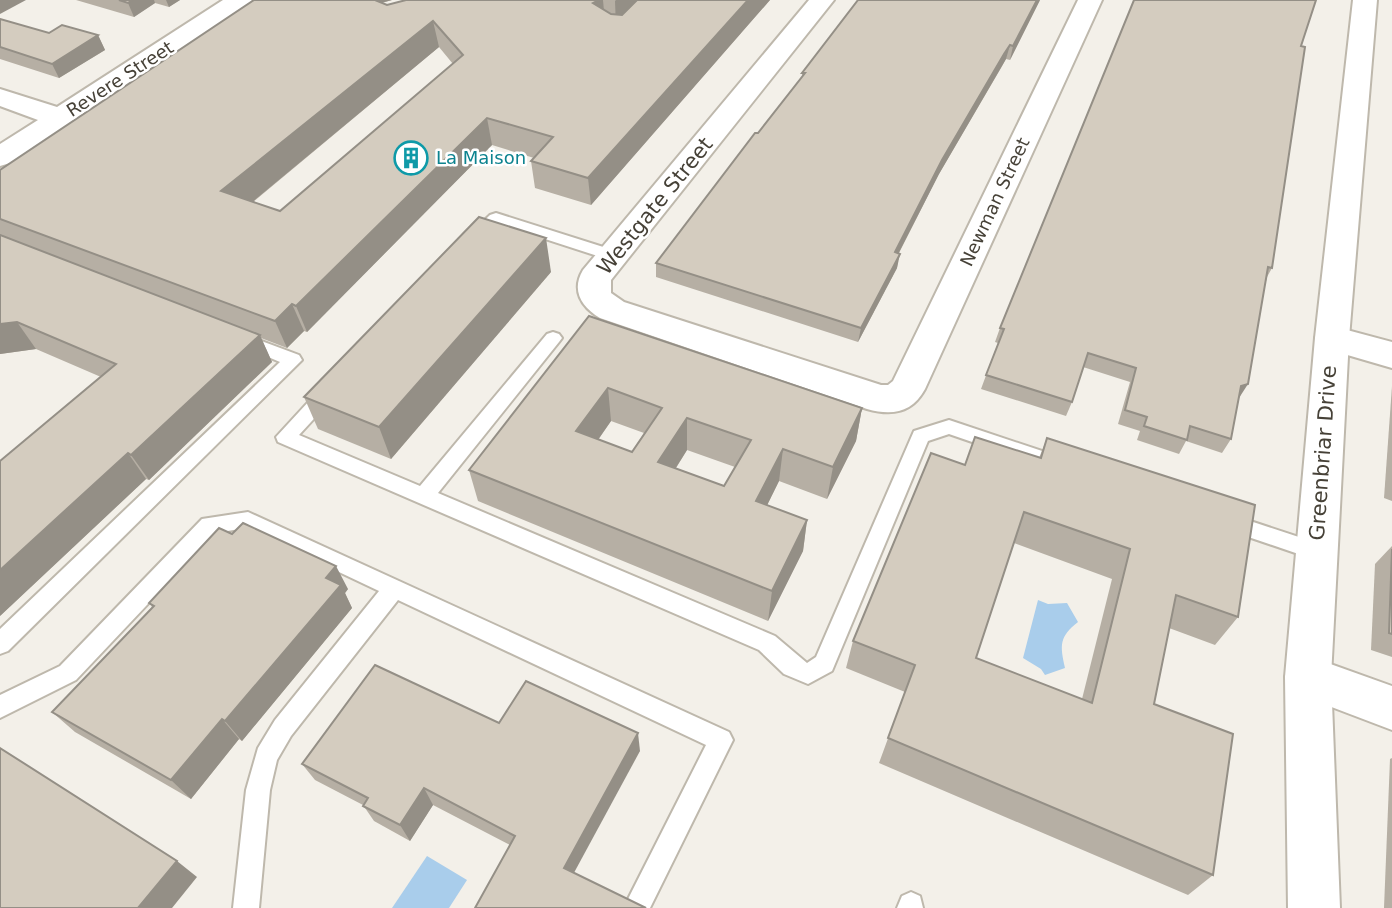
<svg xmlns="http://www.w3.org/2000/svg" width="1392" height="908" viewBox="0 0 1392 908" font-family="'DejaVu Sans',sans-serif">
  <style>
    .water { fill: #a9cdeb }
    .lines { fill: none; stroke-linecap: round; stroke-linejoin: round }
    .service-casing { stroke: #beb8ac; stroke-width: 4 }
    .minor-casing { stroke: #beb8ac; stroke-width: 4 }
    .tertiary-casing { stroke: #beb8ac; stroke-width: 4 }
    .service { fill: #fff; fill-rule: evenodd }
    .minor { fill: #fff; fill-rule: evenodd }
    .tertiary { fill: #fff; fill-rule: evenodd }
    .wall { fill: #b6afa4; fill-rule: evenodd }
    .shaded-wall { fill: #948f86 }
    .building { fill: #d4ccbf; stroke: #948f86; stroke-width: 2; fill-rule: evenodd }
    .labels { text-anchor: middle; stroke-width: 5; stroke-linejoin: round; paint-order: stroke }
    .far-street-label { font-size: 18px; fill: #464137; stroke: #fff }
    .far-culture-label { font-size: 18px; fill: #0d838f; stroke: #fff; text-anchor: start }
    .street-label { font-size: 21px; fill: #464137; stroke: #fff }
  </style>
  <rect width="100%" height="100%" fill="#f3f0e9"/>
  <!-- water -->
  <g class="water">
    <path d="M1038 600 1048 604 1067 603 1078 622C1059 637 1060 645 1065 668L1045 675 1041 669 1023 658Z"/>
    <path d="M427 856 467 880 449 908H392Z"/>
  </g>
  <g class="lines">
    <defs>
      <g id="service">
        <path d="M496 213 619 252 621 256 613 261 499 224 481 243H469L467 239 469 235 490 215Z"/>
        <path d="M553 332 559 334 562 338 559 342 438 493 775 636 807 663 816 657 914 431 949 420 1069 460 1072 465 1069 470 1062 473 949 434 928 441 832 671 808 684 784 674 759 650 278 442 276 437 322 387H334L337 392 334 397 299 435 420 486 547 334Z"/>
        <path d="M243 334 299 355 302 360 8 651 0 654V629L280 362 237 344 234 340 237 336Z"/>
        <path d="M248 512 729 732 733 740 729 748 650 908H628L626 903 706 745 398 600 291 736 277 760 270 790 259 908H233L246 790 258 748 275 720 379 591 246 528 215 533 76 680 0 718V695L60 666 202 519Z"/>
        <path d="M1226 513 1323 545 1326 551 1323 557 1316 560 1219 527 1216 521 1219 515Z"/>
        <path d="M911 892 920 896 923 908H897L902 896Z"/>
      </g>
      <g id="minor">
        <path d="M223 0H252L249 5 10 163 0 166V144L38 120 0 106V89L57 107Z"/>
        <path d="M809 0H834L611 280V293L624 302 881 385H888L893 381 1078 0H1102L925 389C912 413 892 416 867 409L600 318C581 307 571 290 583 270Z"/>
        <path d="M1332 326 1392 342V368L1320 347 1315 338 1320 329Z"/>
        <path d="M1308 656 1392 686V730L1292 692 1285 677 1292 662Z"/>
      </g>
      <path id="tertiary" d="M1353 0H1377L1349 338 1331 677 1340 908H1288L1285 677 1315 338Z"/>
    </defs>
    <!-- service casing -->
    <use href="#service" class="service-casing"/>
    <!-- minor casing -->
    <use href="#minor" class="minor-casing"/>
    <!-- tertiary casing -->
    <use href="#tertiary" class="tertiary-casing"/>
    <!-- service -->
    <use href="#service" class="service"/>
    <!-- minor -->
    <use href="#minor" class="minor"/>
    <!-- tertiary -->
    <use href="#tertiary" class="tertiary"/>
  </g>
  <!-- wall -->
  <g class="wall">
    <path d="M76 0H180L169 7 155 3 134 17Z"/>
    <path d="M254 0H392L382 3 387 5 406 0H770L591 205 535 188 531 161 534 158 492 145 307 332 304 331 287 348 261 338 272 362 149 480 146 479 0 616 101 377 36 349 0 354V170ZM439 47 453 64 280 211 253 202Z"/>
    <path d="M1040 0 1010 60 1006 59 1001 68 939 174 899 253 897 268 858 342 656 277V263L802 77V73Z"/>
    <path d="M0 19 49 33 98 35 105 50 59 78 0 59Z"/>
    <path d="M1301 46 1272 268 1267 277 1239 398 1231 439 1222 453 1186 441 1179 454 1137 440 1140 431 1118 424 1130 382 1083 367 1072 402 1066 416 981 389 998 343 995 342 1000 328Z"/>
    <path d="M551 272 391 459 318 429 304 397Z"/>
    <path d="M589 316 862 408 856 441 827 499 779 481 767 505 807 520 803 551 768 621 478 501 469 470ZM611 421 644 433 632 452 598 440ZM687 450 735 467 724 486 676 468Z"/>
    <path d="M1392 386V501L1384 498Z"/>
    <path d="M1047 438 1238 617 1215 645 1169 628 1154 704 1213 875 1188 895 879 763 905 692 846 668 853 641 965 465 1039 458ZM1014 543 1112 579 1082 699 976 658Z"/>
    <path d="M1392 546V657L1371 650 1375 564Z"/>
    <path d="M348 589 345 593 352 608 242 741 239 739 191 799 75 732 52 712 152 607 149 603Z"/>
    <path d="M499 723 640 751 510 845 433 805 410 841 374 821 363 805 315 780 302 764Z"/>
    <path d="M1392 758V908H1384L1390 759Z"/>
  </g>
  <!-- shaded-wall -->
  <g class="shaded-wall">
    <path d="M0 0H26L0 14Z"/>
    <path d="M132 0H154L155 3 134 17 128 3Z"/>
    <path d="M166 0H180L169 7Z"/>
    <path d="M366 0H392L373 5Z"/>
    <path d="M599 0H603L605 23 593 3Z"/>
    <path d="M616 0H643L616 27 615 1Z"/>
    <path d="M748 0H770L591 205 588 178Z"/>
    <path d="M1037 0H1040L1010 60 1013 46Z"/>
    <path d="M433 21 439 47 233 218 221 191Z"/>
    <path d="M98 35 105 50 59 78 52 64Z"/>
    <path d="M1010 45 1006 59 939 174 892 266 895 252 942 160Z"/>
    <path d="M487 118 492 145 307 332 296 306Z"/>
    <path d="M546 238 551 272 391 459 379 427Z"/>
    <path d="M900 254 897 268 858 342 861 328Z"/>
    <path d="M292 304 304 331 287 348 275 321Z"/>
    <path d="M17 322 36 349 0 354V324Z"/>
    <path d="M260 335 272 362 149 480 131 455Z"/>
    <path d="M1248 384 1239 398 1241 386Z"/>
    <path d="M608 388 611 421 581 464 576 431Z"/>
    <path d="M862 408 856 441 827 499 833 467Z"/>
    <path d="M687 418V450L660 493 658 462Z"/>
    <path d="M783 449 779 481 754 532 756 501Z"/>
    <path d="M128 453 146 479 0 616V570Z"/>
    <path d="M807 520 803 551 768 621 772 591Z"/>
    <path d="M336 566 348 589 345 593 352 608 242 741 225 721 326 578Z"/>
    <path d="M222 719 239 739 191 799 171 780Z"/>
    <path d="M638 733 640 751 569 882 564 868Z"/>
    <path d="M424 788 433 805 410 841 400 825Z"/>
    <path d="M177 861 197 877 172 908H138Z"/>
  </g>
  <!-- building -->
  <g class="building">
    <path d="M119 0H132L128 3Z"/>
    <path d="M254 0H375L387 5 406 0H599L593 3 611 14 622 15 637 0H748L588 178 531 161 553 137 487 118 296 306 292 304 275 321 0 219V170ZM433 21 463 55 280 211 221 191Z"/>
    <path d="M858 0H1037L1013 46 1010 45 1004 54 942 160 895 252 900 254 861 328 656 263 755 133H758L805 73H802Z"/>
    <path d="M1134 0H1316L1301 46 1305 47 1272 268 1268 267 1248 384 1241 386 1231 439 1190 426 1187 440 1144 426 1147 417 1125 410 1136 368 1088 353 1072 402 986 375 1004 329 1000 328Z"/>
    <path d="M0 19 49 33 62 25 98 35 52 64 0 47Z"/>
    <path d="M479 217 546 238 379 427 304 397Z"/>
    <path d="M0 235 260 335 131 455 128 453 0 570V461L116 364 17 322 0 324Z"/>
    <path d="M589 316 862 408 833 467 783 449 756 501 807 520 772 591 469 470ZM608 388 662 408 632 452 576 431ZM687 418 751 440 724 486 658 462Z"/>
    <path d="M975 437 1041 458 1047 438 1255 505 1238 617 1176 595 1154 704 1233 734 1213 875 888 738 915 665 853 641 931 453 965 465ZM1024 512 1130 549 1092 703 976 658Z"/>
    <path d="M243 523 336 566 326 578 341 585 225 721 222 719 171 780 52 712 154 606 149 603 219 528 232 534Z"/>
    <path d="M1392 549V634L1389 633Z"/>
    <path d="M375 665 499 723 526 681 638 733 564 868 646 908H475L515 836 424 788 400 825 363 806 368 798 302 764Z"/>
    <path d="M0 748 177 861 138 908H0Z"/>
  </g>
  <!-- icons -->
  <defs>
    <symbol id="building-ring" viewBox="-11 -11 22 22"><circle r="9.5" fill="#fff" stroke="#0f9aa8" stroke-width="1.5"/><path d="M-4-6H4V6H1V3H-1V6H-4ZM-2.5-4.3h1.7v1.8h-1.7ZM.8-4.3h1.7v1.8H.8ZM-2.5-1h1.7V.8h-1.7ZM.8-1h1.7V.8H.8Z" fill="#0f9aa8"/></symbol>
  </defs>
  <g fill-rule="evenodd">
    <use href="#building-ring" x="392" y="139" width="38" height="38"/>
  </g>
  <g class="labels">
    <!-- far-street labels -->
    <g class="far-street-label">
      <text transform="translate(120 79) rotate(-33)" y="6">Revere Street</text>
      <text transform="translate(995 202) rotate(-65)" y="6">Newman Street</text>
    </g>
    <!-- far-culture labels -->
    <g class="far-culture-label">
      <text x="436" y="164">La Maison</text>
    </g>
    <!-- street labels -->
    <g class="street-label">
      <text transform="translate(655 206) rotate(-51)" y="7">Westgate Street</text>
      <text transform="translate(1323 453) rotate(-86)" y="7">Greenbriar Drive</text>
    </g>
  </g>
</svg>
